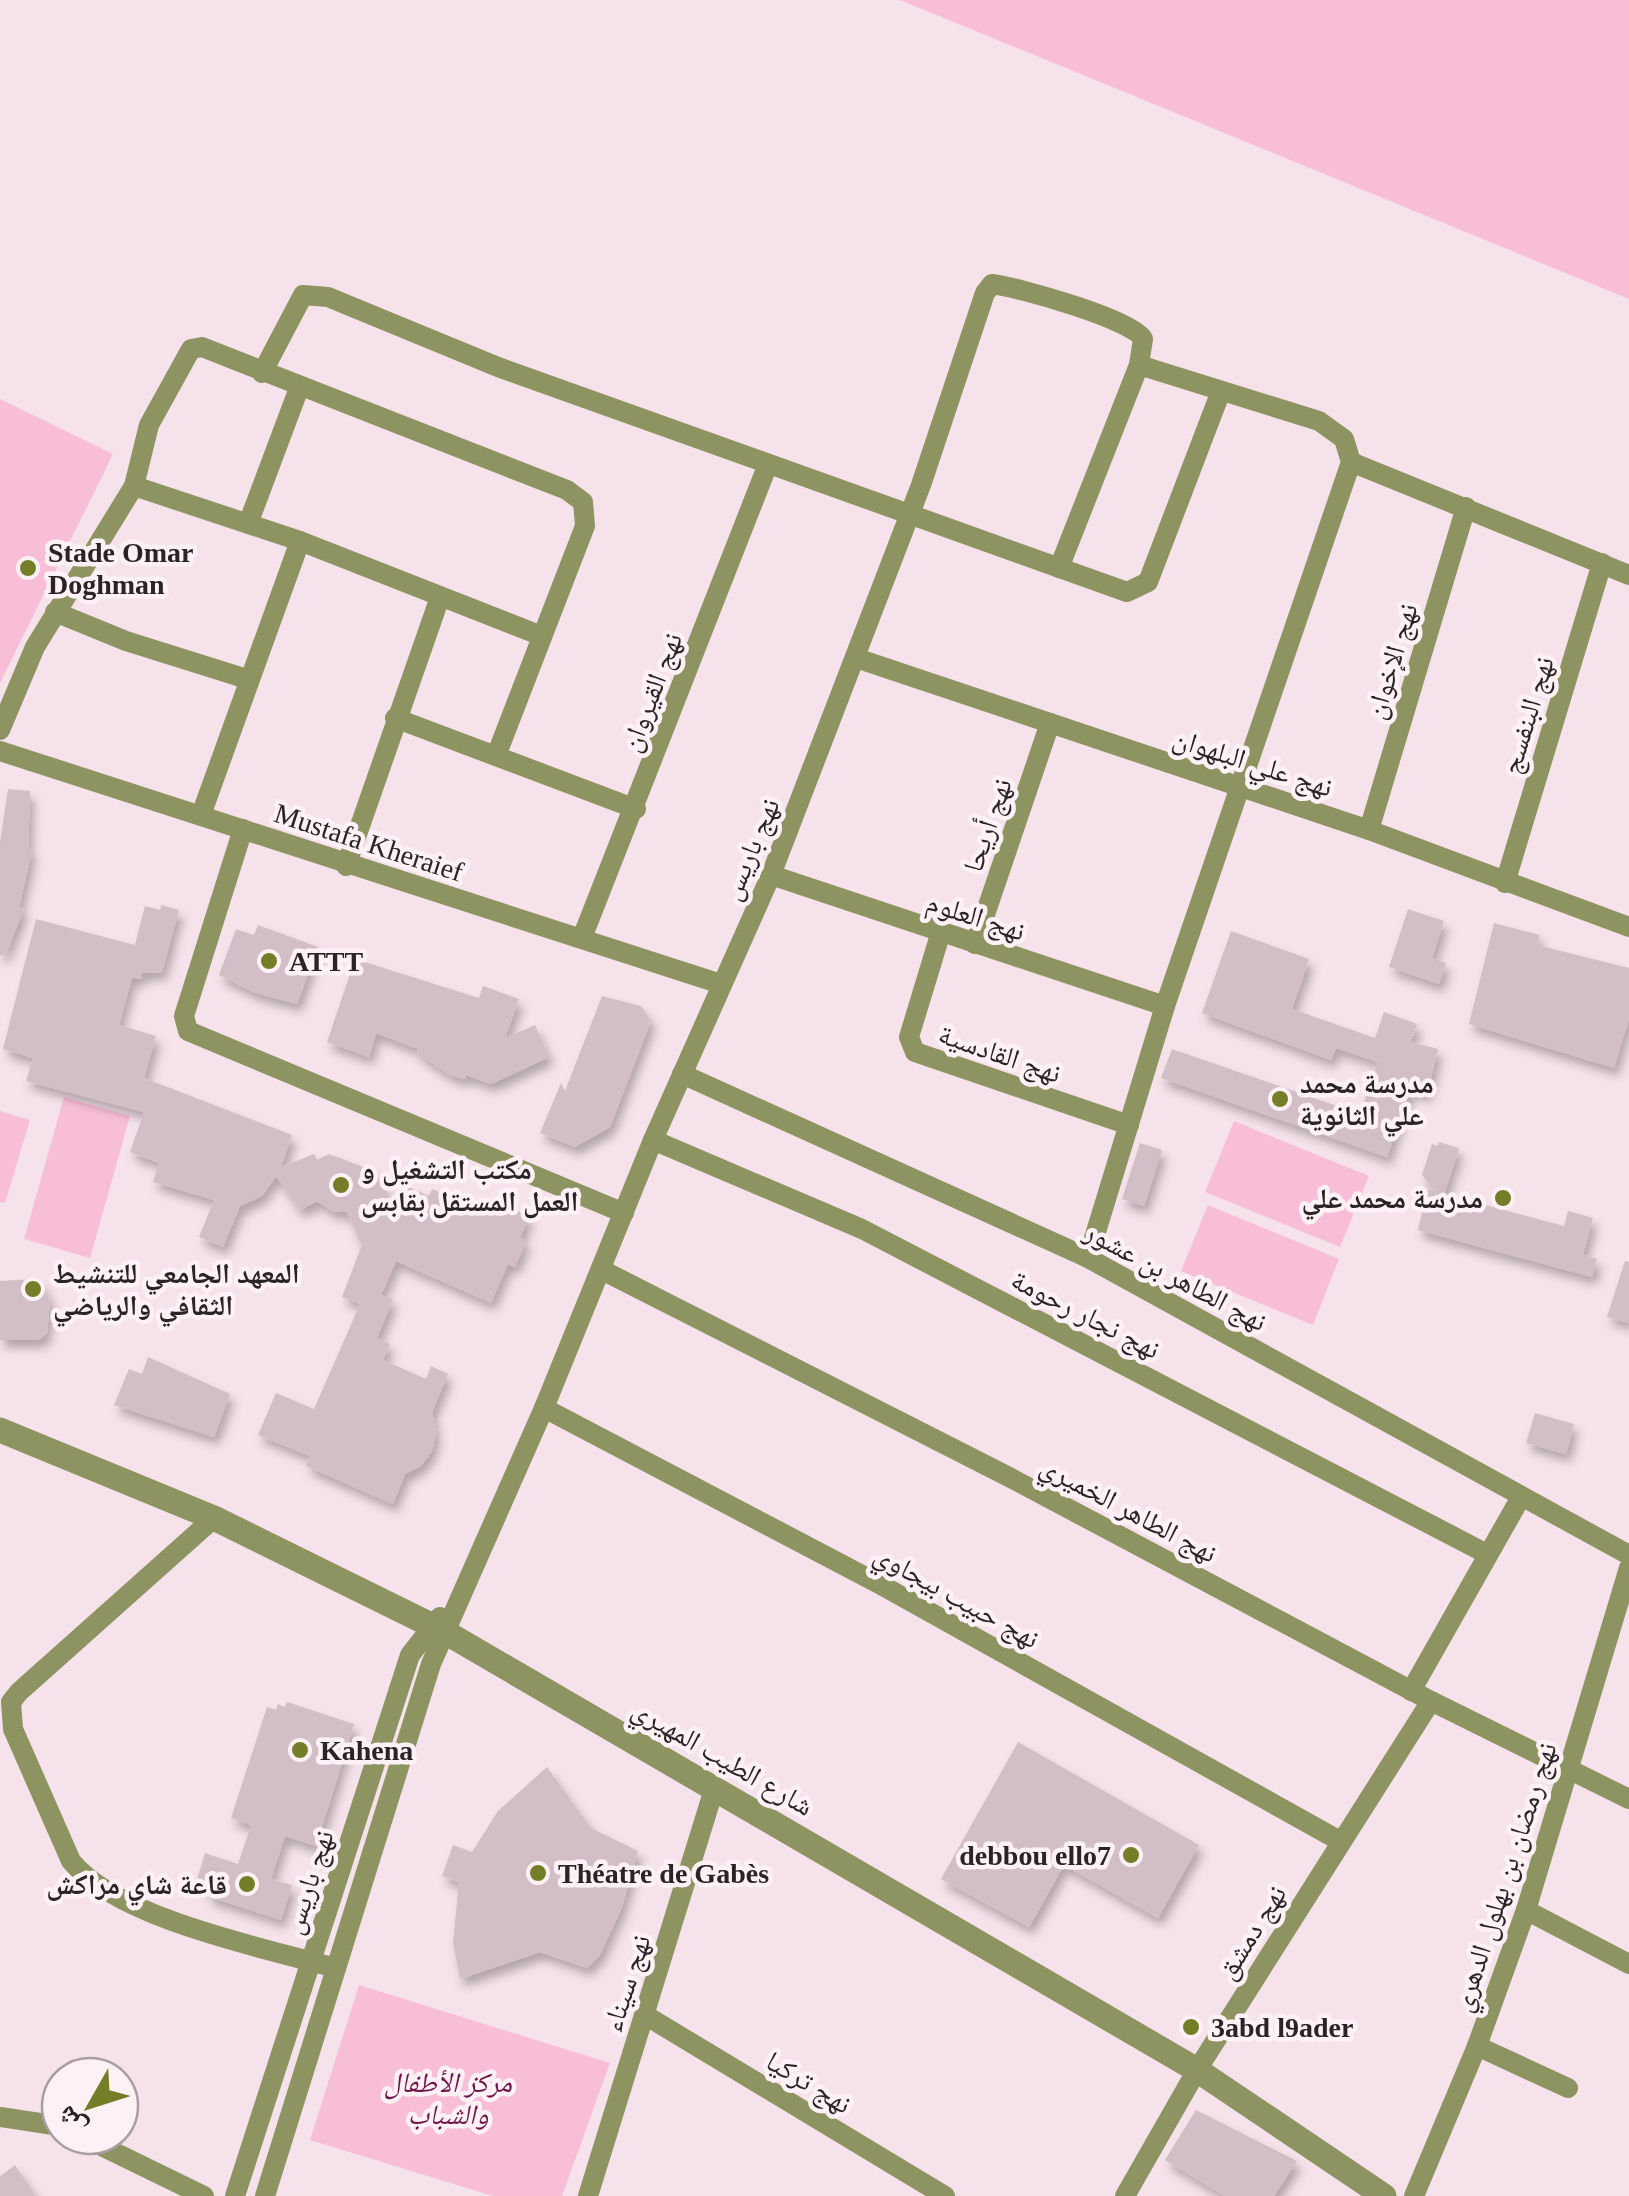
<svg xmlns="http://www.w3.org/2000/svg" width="1629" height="2196" viewBox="0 0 1629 2196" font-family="'Times New Roman','Noto Naskh Arabic',serif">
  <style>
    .green { fill: #f8bed8 }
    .building { fill: #d1bec6; filter: url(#shadow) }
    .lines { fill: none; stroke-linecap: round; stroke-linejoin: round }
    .minor { stroke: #8d9461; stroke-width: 20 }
    .tertiary { stroke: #8d9461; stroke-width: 25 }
    .poi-dot { fill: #747d28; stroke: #fdf1f6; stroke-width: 4 }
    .labels { text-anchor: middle; stroke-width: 9; stroke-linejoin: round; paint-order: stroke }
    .poi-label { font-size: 28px; font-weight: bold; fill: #2b2427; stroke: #fdf1f6; text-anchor: start }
    .street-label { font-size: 28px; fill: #2b2427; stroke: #fdf1f6 }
    .park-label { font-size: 28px; font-style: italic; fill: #6f1749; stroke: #fdf1f6 }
  </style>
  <defs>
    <filter id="shadow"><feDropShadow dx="4.5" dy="8" stdDeviation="5" flood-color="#0004"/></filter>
  </defs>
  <rect width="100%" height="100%" fill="#f5e2ea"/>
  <!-- green -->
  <g class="green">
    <path d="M900 0H1629V299Z"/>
    <path d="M0 399 113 454 0 683Z"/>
    <path d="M64 1097 130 1116 90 1258 24 1239Z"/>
    <path d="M0 1111 30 1120 5 1203 0 1202Z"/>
    <path d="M1234 1121 1369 1176 1340 1247 1205 1192Z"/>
    <path d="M1208 1205 1339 1259 1313 1325 1181 1271Z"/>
    <path d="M359 1985 610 2063 562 2196H493L310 2140Z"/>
  </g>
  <!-- building -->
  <g class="building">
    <path d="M8 789 30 791 28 849 32 850 19 908 24 909 5 955H0V843Z"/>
    <path d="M161 905 179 910 162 972 142 973 141 979 132 977 119 1025 156 1036 144 1078 292 1135 281 1167 314 1154 317 1160 329 1154 374 1171 398 1211 409 1187 429 1196 432 1189 485 1213 491 1199 529 1216 520 1238 526 1241 515 1267 508 1264 491 1303 396 1261 381 1295 393 1299 377 1338 390 1344 383 1360 426 1379 431 1366 448 1374 432 1412 436 1433 432 1451 421 1466 405 1474 393 1504 306 1466 310 1456 258 1435 276 1393 314 1409 360 1304 342 1297 362 1245 347 1212 332 1211 317 1201 300 1210 276 1176 262 1196 240 1206 223 1247 199 1237 214 1200 153 1182 159 1163 130 1152 144 1112 26 1081 33 1058 3 1049 36 919 135 945 145 906 160 910Z"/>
    <path d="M1408 909 1444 921 1432 958 1446 963 1439 984 1389 967Z"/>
    <path d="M1494 923 1540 935 1537 945 1629 968V1018L1614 1068 1469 1024Z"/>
    <path d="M258 925 318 947 297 1004 253 992 219 975 236 929 254 935Z"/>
    <path d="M1231 931 1309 959 1292 1009 1375 1038 1384 1012 1417 1024 1411 1042 1438 1049 1427 1094 1410 1090 1387 1157 1161 1078 1172 1049 1360 1114 1378 1062 1336 1048 1331 1060 1202 1013Z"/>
    <path d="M355 959 479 998 483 986 519 999 505 1038 535 1025 549 1057 491 1084 466 1075 465 1079 450 1075 417 1053 418 1049 376 1033 369 1057 327 1042Z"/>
    <path d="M602 996 641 1006 651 1021 610 1127 575 1147 540 1133 561 1083 565 1091Z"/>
    <path d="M1439 1142 1459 1148 1444 1194 1564 1226 1568 1211 1593 1218 1583 1255 1597 1259 1592 1277 1418 1230 1428 1189 1435 1191 1422 1175 1432 1144 1437 1146Z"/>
    <path d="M1140 1143 1162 1150 1144 1206 1122 1199Z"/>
    <path d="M1625 1261 1629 1262V1323L1607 1317Z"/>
    <path d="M34 1279 43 1284 50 1301 47 1333 40 1340H0V1281Z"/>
    <path d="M148 1357 230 1394 214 1437 114 1405 129 1369 142 1374Z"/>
    <path d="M1535 1413 1574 1424 1566 1454 1526 1443Z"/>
    <path d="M287 1702 354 1724 316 1846 285 1836 271 1879 292 1885 281 1920 207 1896 210 1888 196 1883 205 1853 238 1864 251 1825 231 1818 267 1707 276 1710 278 1704 285 1707Z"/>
    <path d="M1018 1742 1199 1845 1158 1918 1064 1865 1029 1927 941 1879Z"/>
    <path d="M547 1767 591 1828 638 1851 622 1907 600 1955 587 1968 540 1952 460 1979 453 1943 459 1882 442 1876 453 1845 472 1852 498 1811Z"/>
    <path d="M1196 2110 1297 2161 1274 2196H1225L1165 2160Z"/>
    <path d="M15 2165 36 2196H0V2176Z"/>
  </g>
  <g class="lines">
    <!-- minor -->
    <g class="minor">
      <path d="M262 373 303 295 328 297 498 367 1127 592 1148 582 1221 391"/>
      <path d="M1351 462 1629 575"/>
      <path d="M134 486 300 541 542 636"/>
      <path d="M248 524 299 388"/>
      <path d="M55 612 126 641 247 679"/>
      <path d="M856 658 1369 830 1629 927"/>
      <path d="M395 718 636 809"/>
      <path d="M0 730 35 647 134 486 149 425 191 349 202 347 567 490 583 502 585 526 496 756"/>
      <path d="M0 751 721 984"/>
      <path d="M201 815 300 541"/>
      <path d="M243 829 184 1016 188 1031 624 1213"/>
      <path d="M1369 830 1466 507"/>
      <path d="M346 866 440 597"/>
      <path d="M771 875 1165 1006"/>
      <path d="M1505 883 1602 563"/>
      <path d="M940 935 909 1037 915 1052 1129 1125"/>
      <path d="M582 938 768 464"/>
      <path d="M975 944 1050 723"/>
      <path d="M682 1074 1088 1258 1629 1555"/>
      <path d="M653 1140 862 1229 1487 1554"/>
      <path d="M1088 1258 1165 1006 1351 462 1344 439 1319 421 1139 365"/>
      <path d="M602 1270 1009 1477 1431 1701 1629 1799"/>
      <path d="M544 1408 883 1586 1340 1841"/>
      <path d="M214 1518 19 1692 11 1702 13 1729 71 1861C118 1919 264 1948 336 1968"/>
      <path d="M1411 1691 1521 1497"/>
      <path d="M1526 1910 1629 1964"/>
      <path d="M645 2015 945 2196"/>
      <path d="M1477 2046 1568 2088"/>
      <path d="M0 2117 60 2126"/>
      <path d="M81 2136 204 2196"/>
      <path d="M235 2196 410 1655 440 1617"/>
      <path d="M265 2196 431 1664 544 1408 653 1140 771 875 921 485 985 293 992 284C1017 287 1135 320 1143 339L1139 365 1059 568"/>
      <path d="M588 2196 715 1786"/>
      <path d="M1125 2196 1197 2070 1431 1701"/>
      <path d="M1414 2196 1477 2046 1526 1910 1629 1568"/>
    </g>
    <!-- tertiary -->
    <path class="tertiary" d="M0 1430 214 1518 445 1632 1197 2070 1384 2196"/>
  </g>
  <!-- markers -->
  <g class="poi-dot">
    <circle cx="28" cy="568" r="10"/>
    <circle cx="269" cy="961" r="10"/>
    <circle cx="1280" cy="1099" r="10"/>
    <circle cx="341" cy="1185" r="10"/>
    <circle cx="1503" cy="1198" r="10"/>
    <circle cx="33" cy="1289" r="10"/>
    <circle cx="300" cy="1750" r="10"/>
    <circle cx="1131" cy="1855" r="10"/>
    <circle cx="538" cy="1873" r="10"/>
    <circle cx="247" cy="1884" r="10"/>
    <circle cx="1191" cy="2027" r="10"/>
  </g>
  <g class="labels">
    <!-- poi labels -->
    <g class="poi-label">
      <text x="48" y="562">Stade Omar<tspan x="48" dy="32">Doghman</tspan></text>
      <text x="289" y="971">ATTT</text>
      <text x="1300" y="1093">مدرسة محمد<tspan x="1300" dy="32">علي الثانوية</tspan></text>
      <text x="361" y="1179">مكتب التشغيل و<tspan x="361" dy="32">العمل المستقل بقابس</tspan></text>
      <text x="1483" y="1208" text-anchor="end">مدرسة محمد علي</text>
      <text x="53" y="1283">المعهد الجامعي للتنشيط<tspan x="53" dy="32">الثقافي والرياضي</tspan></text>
      <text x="320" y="1760">Kahena</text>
      <text x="1111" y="1865" text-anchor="end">debbou ello7</text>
      <text x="558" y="1883">Théatre de Gabès</text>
      <text x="227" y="1894" text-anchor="end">قاعة شاي مراكش</text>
      <text x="1211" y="2037">3abd l9ader</text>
    </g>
    <!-- street labels -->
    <g class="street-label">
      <text transform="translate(1391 661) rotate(-73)" y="10">نهج الإخوان</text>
      <text transform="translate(651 692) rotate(-69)" y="10">نهج القيروان</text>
      <text transform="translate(1527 715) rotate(-73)" y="10">نهج البنفسج</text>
      <text transform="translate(1253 762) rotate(18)" y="10">نهج علي البلهوان</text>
      <text transform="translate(987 825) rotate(-71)" y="10">نهج أريحا</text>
      <text transform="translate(369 842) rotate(18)" y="10">Mustafa Kheraief</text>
      <text transform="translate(750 849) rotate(-67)" y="10">نهج باريس</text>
      <text transform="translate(976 916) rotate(18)" y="10">نهج العلوم</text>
      <text transform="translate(1000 1053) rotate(19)" y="10">نهج القادسية</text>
      <text transform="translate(1176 1276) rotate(28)" y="10">نهج الطاهر بن عشور</text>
      <text transform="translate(1086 1314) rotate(27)" y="10">نهج نجار رحومة</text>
      <text transform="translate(1129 1509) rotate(28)" y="10">نهج الطاهر الخميري</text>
      <text transform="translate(957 1596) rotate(29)" y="10">نهج حبيب بيجاوي</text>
      <text transform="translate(723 1757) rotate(30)" y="10">شارع الطيب المهيري</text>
      <text transform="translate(1504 1877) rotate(-72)" y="10">نهج رمضان بن بهلول الدهري</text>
      <text transform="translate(308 1882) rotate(-72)" y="10">نهج باريس</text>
      <text transform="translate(1251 1932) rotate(-58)" y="10">نهج دمشق</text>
      <text transform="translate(626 1983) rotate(-72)" y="10">نهج سيناء</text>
      <text transform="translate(809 2082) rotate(31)" y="10">نهج تركيا</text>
    </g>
    <!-- park labels -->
    <g class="park-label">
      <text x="448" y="2092">مركز الأطفال<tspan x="448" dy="32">والشباب</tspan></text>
    </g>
  </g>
  <!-- north arrow -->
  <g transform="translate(90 2106) rotate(231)"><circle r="48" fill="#fdf1f6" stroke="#a99fa3" stroke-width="2.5"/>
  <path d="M0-8L18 38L0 25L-18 38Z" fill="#747d28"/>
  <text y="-15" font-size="28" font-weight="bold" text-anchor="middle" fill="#2b2427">ش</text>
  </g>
</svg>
